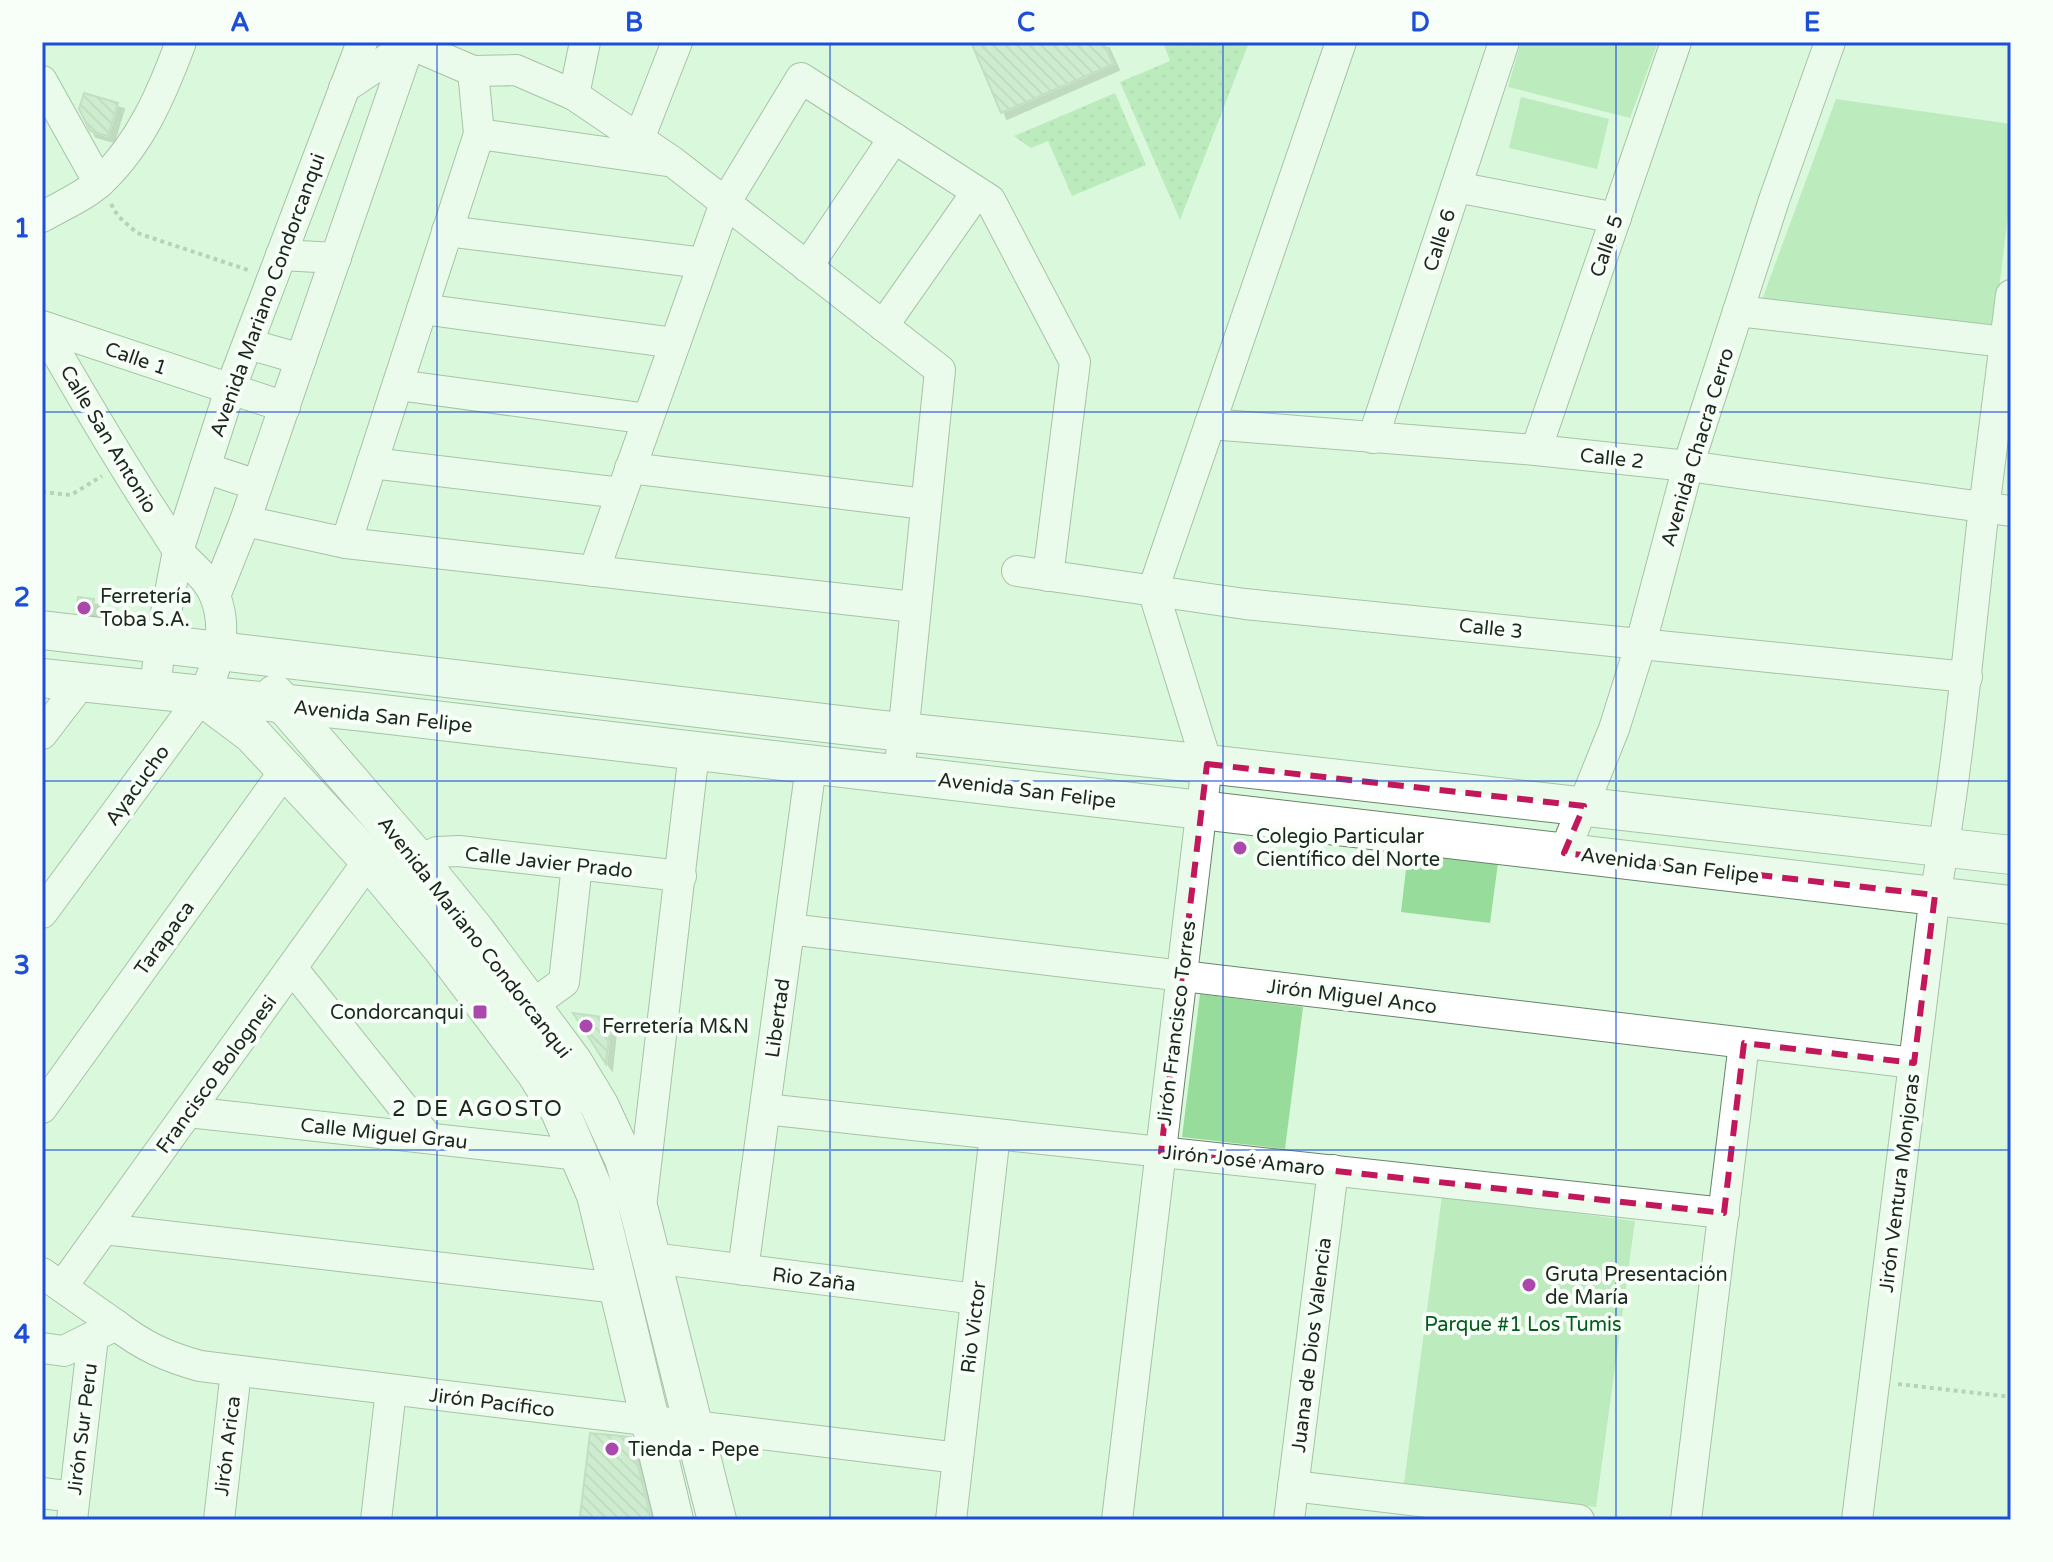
<svg xmlns="http://www.w3.org/2000/svg" width="2053" height="1562" viewBox="0 0 2053 1562" font-family="'Varela Round',sans-serif">
  <style>
    .grass { fill: url(#grass-dots) }
    .park { fill: #98dc9c }
    .building { fill: url(#building-back-hatch); stroke: #a5c2a6; stroke-width: 2; filter: url(#shadow) }
    .lines { fill: none; stroke-linecap: round; stroke-linejoin: round }
    .minor-casing { stroke: #688369; stroke-width: 32 }
    .major-casing { stroke: #688369; stroke-width: 40 }
    .path { stroke: #8fa590; stroke-width: 4; stroke-dasharray: 4 4; stroke-linecap: butt }
    .minor { stroke: #fff; stroke-width: 30 }
    .major { stroke: #fff; stroke-width: 38 }
    .marked { fill: none; stroke: #c2185b; stroke-width: 6; stroke-dasharray: 16 10; stroke-linejoin: round }
    .grid { fill: none; stroke: #1d4ed8; stroke-width: 2; stroke-opacity: 0.55 }
    .poi-dot { fill: #ab48ae; stroke: #f8fef8; stroke-width: 3 }
    .labels { text-anchor: middle; stroke-width: 8; stroke-linejoin: round; paint-order: stroke }
    .street-label { font-size: 20px; fill: #1c271d; stroke: #f8fef8 }
    .poi-label { font-size: 20px; fill: #1c271d; stroke: #f8fef8; text-anchor: start }
    .park-label { font-size: 20px; fill: #035c1b; stroke: #f8fef8 }
    .neighbourhood-label { font-size: 22px; letter-spacing: 2px; fill: #1c271d; stroke: #f8fef8 }
    .neatline { fill: none; stroke: #1d4ed8; stroke-width: 3 }
    .grid-label { font-size: 26px; text-anchor: middle; font-weight: bold; fill: #1d4ed8 }
  </style>
  <defs>
    <pattern id="grass-dots" width="8" height="8" patternUnits="userSpaceOnUse" patternTransform="scale(2)"><rect width="8" height="8" fill="#98dc9c"/><path d="M2 2h.1M6 6h.1" fill="none" stroke="#82bd86" stroke-width="1.8" stroke-linecap="round"/></pattern>
    <pattern id="building-back-hatch" width="6" height="6" patternUnits="userSpaceOnUse" patternTransform="scale(2)"><rect width="6" height="6" fill="#bfddc0"/><path d="M-1 5l2 2M0 0l6 6M5-1l2 2" fill="none" stroke="#a4bea5"/></pattern>
    <filter id="shadow"><feDropShadow dx="6" dy="6" stdDeviation="0" flood-color="#0004"/></filter>
  </defs>
  <rect width="100%" height="100%" fill="#daf8db"/>
  <!-- grass -->
  <g class="grass">
    <path d="M1163 42H1246L1248 45 1180 220 1120 82 1170 61Z"/>
    <path d="M1115 93 1146 165 1072 196 1048 141 1031 148 1014 136Z"/>
  </g>
  <!-- park -->
  <g class="park">
    <path d="M1521 42H1658L1630 118 1508 87Z"/>
    <path d="M1521 97 1609 119 1597 169 1509 148Z"/>
    <path d="M1836 99 2011 124V190L1994 332 1760 305Z"/>
    <path d="M1408 852 1498 863 1490 923 1401 912Z"/>
    <path d="M1200 994 1303 1007 1285 1149 1182 1137Z"/>
    <path d="M1442 1196 1635 1221 1596 1507 1404 1483Z"/>
  </g>
  <!-- building -->
  <g class="building">
    <path d="M971 42H1103L1113 64 1001 113Z"/>
    <path d="M84 93 118 103 108 136 90 131 79 109Z"/>
    <path d="M78 597 94 599 92 614 76 612Z"/>
    <path d="M573 1013 611 1018 606 1064Z"/>
    <path d="M590 1433 631 1437 651 1520H603L580 1516Z"/>
  </g>
  <g class="lines">
    <defs>
      <g id="minor">
        <path d="M473 71 516 70 574 95 673 162 940 370 899 775"/>
        <path d="M42 81 99 183"/>
        <path d="M344 88 410 44 473 71 479 134 346 543"/>
        <path d="M574 95 585 42"/>
        <path d="M479 134 667 161"/>
        <path d="M639 139 677 42"/>
        <path d="M1456 187 1616 218"/>
        <path d="M42 217C61 206 85 196 101 181 141 143 162 93 181 42"/>
        <path d="M447 231 703 263"/>
        <path d="M281 255 336 258"/>
        <path d="M807 267 894 138"/>
        <path d="M422 309 675 343"/>
        <path d="M1738 311 2005 342"/>
        <path d="M42 326 285 407"/>
        <path d="M883 326 977 192"/>
        <path d="M42 327C81 395 120 462 163 527 169 536 174 545 180 553 192 567 208 578 215 596 228 628 219 667 202 696L42 913"/>
        <path d="M248 344 301 359"/>
        <path d="M398 385 648 419"/>
        <path d="M1210 424 1536 450 1688 466 2011 511"/>
        <path d="M1373 438 1504 42"/>
        <path d="M1536 450 1676 42"/>
        <path d="M372 463 621 493"/>
        <path d="M205 468 257 485"/>
        <path d="M630 468 925 504"/>
        <path d="M245 521 346 543 914 607"/>
        <path d="M594 571 725 203 801 78 990 200 1075 362 1048 576"/>
        <path d="M1017 571 1245 604 1967 677"/>
        <path d="M215 596 245 521 410 42"/>
        <path d="M155 691 160 644 178 551 230 390 362 42"/>
        <path d="M42 734 82 682"/>
        <path d="M1564 853 1614 729 1641 643 1688 466 1774 200 1830 42"/>
        <path d="M419 861 437 852 459 851 681 876"/>
        <path d="M789 929 1914 1063"/>
        <path d="M292 968 428 1138"/>
        <path d="M513 1019 564 982 577 865"/>
        <path d="M42 1108 286 769"/>
        <path d="M765 1109 1724 1213"/>
        <path d="M188 1112 580 1155"/>
        <path d="M641 1207 694 752"/>
        <path d="M104 1229 618 1288"/>
        <path d="M652 1258 976 1299"/>
        <path d="M743 1270 811 766"/>
        <path d="M42 1273 116 1325"/>
        <path d="M62 1287 369 860"/>
        <path d="M42 1348 64 1351 116 1325C143 1346 167 1357 200 1366L958 1458"/>
        <path d="M1293 1486 1579 1520"/>
        <path d="M42 1493 74 1497"/>
        <path d="M72 1520 93 1337"/>
        <path d="M219 1520 236 1371"/>
        <path d="M376 1520 391 1390"/>
        <path d="M951 1520 995 1134"/>
        <path d="M1117 1520 1207 764 1153 590 1341 42"/>
        <path d="M1289 1520 1333 1170"/>
        <path d="M1686 1520 1744 1043"/>
        <path d="M1857 1520 1935 895C1958 773 1968 649 1982 525 1991 449 2001 372 2011 295"/>
      </g>
      <g id="major">
        <path d="M42 630 875 729 1207 764 2011 855"/>
        <path d="M42 678 365 712 2011 905"/>
        <path d="M275 694 419 861 475 930 573 1062 599 1105 624 1159 640 1214 717 1520"/>
        <path d="M204 698 252 734 369 860 442 948 536 1073 560 1111 596 1195 674 1520"/>
      </g>
    </defs>
    <!-- minor casing -->
    <use href="#minor" class="minor-casing"/>
    <!-- major casing -->
    <use href="#major" class="major-casing"/>
    <!-- path -->
    <g class="path">
      <path d="M111 204 118 216 137 233 251 271"/>
      <path d="M42 492 71 495 102 476"/>
      <path d="M1898 1384 2011 1397"/>
    </g>
    <!-- minor -->
    <use href="#minor" class="minor"/>
    <!-- major -->
    <use href="#major" class="major"/>
  </g>
  <!-- marked area -->
  <path d="M0 0H2053V1562H0ZM1207 764 1584 806 1564 853 1935 895 1914 1063 1744 1043 1724 1213 1161 1152Z" fill="#daf8db" fill-opacity=".55" fill-rule="evenodd"/>
  <path class="marked" d="M1207 764 1584 806 1564 853 1935 895 1914 1063 1744 1043 1724 1213 1161 1152Z"/>
  <!-- grid -->
  <path class="grid" d="M437 42V1520M830 42V1520M1223 42V1520M1616 42V1520M42 412H2011M42 781H2011M42 1150H2011"/>
  <!-- markers -->
  <g class="poi-dot">
    <circle cx="84" cy="608" r="8"/>
    <circle cx="1240" cy="848" r="8"/>
    <rect x="472" y="1004" width="16" height="16" rx="4"/>
    <circle cx="586" cy="1026" r="8"/>
    <circle cx="1529" cy="1285" r="8"/>
    <circle cx="612" cy="1449" r="8"/>
  </g>
  <g class="labels">
    <!-- street labels -->
    <g class="street-label">
      <text transform="translate(1439 240) rotate(-72)" y="7">Calle 6</text>
      <text transform="translate(1606 246) rotate(-71)" y="7">Calle 5</text>
      <text transform="translate(267 295) rotate(-70)" y="7">Avenida Mariano Condorcanqui</text>
      <text transform="translate(136 358) rotate(19)" y="7">Calle 1</text>
      <text transform="translate(109 439) rotate(59)" y="7">Calle San Antonio</text>
      <text transform="translate(1697 447) rotate(-73)" y="7">Avenida Chacra Cerro</text>
      <text transform="translate(1612 458) rotate(6)" y="7">Calle 2</text>
      <text transform="translate(1491 628) rotate(6)" y="7">Calle 3</text>
      <text transform="translate(383 716) rotate(6)" y="7">Avenida San Felipe</text>
      <text transform="translate(137 785) rotate(-54)" y="7">Ayacucho</text>
      <text transform="translate(1027 790) rotate(7)" y="7">Avenida San Felipe</text>
      <text transform="translate(549 862) rotate(6)" y="7">Calle Javier Prado</text>
      <text transform="translate(1670 865) rotate(7)" y="7">Avenida San Felipe</text>
      <text transform="translate(475 937) rotate(52)" y="7">Avenida Mariano Condorcanqui</text>
      <text transform="translate(164 938) rotate(-54)" y="7">Tarapaca</text>
      <text transform="translate(1352 996) rotate(7)" y="7">Jirón Miguel Anco</text>
      <text transform="translate(777 1018) rotate(-82)" y="7">Libertad</text>
      <text transform="translate(1176 1023) rotate(-83)" y="7">Jirón Francisco Torres</text>
      <text transform="translate(216 1074) rotate(-54)" y="7">Francisco Bolognesi</text>
      <text transform="translate(384 1133) rotate(6)" y="7">Calle Miguel Grau</text>
      <text transform="translate(1244 1160) rotate(6)" y="7">Jirón José Amaro</text>
      <text transform="translate(1899 1183) rotate(-83)" y="7">Jirón Ventura Monjoras</text>
      <text transform="translate(814 1279) rotate(7)" y="7">Rio Zaña</text>
      <text transform="translate(973 1327) rotate(-83)" y="7">Rio Victor</text>
      <text transform="translate(1311 1345) rotate(-83)" y="7">Juana de Dios Valencia</text>
      <text transform="translate(492 1402) rotate(7)" y="7">Jirón Pacífico</text>
      <text transform="translate(82 1429) rotate(-83)" y="7">Jirón Sur Peru</text>
      <text transform="translate(227 1446) rotate(-83)" y="7">Jirón Arica</text>
    </g>
    <!-- poi labels -->
    <g class="poi-label">
      <text x="100" y="603">Ferretería<tspan x="100" dy="23">Toba S.A.</tspan></text>
      <text x="1256" y="843">Colegio Particular<tspan x="1256" dy="23">Científico del Norte</tspan></text>
      <text x="464" y="1019" text-anchor="end">Condorcanqui</text>
      <text x="602" y="1033">Ferretería M&amp;N</text>
      <text x="1545" y="1281">Gruta Presentación<tspan x="1545" dy="23">de María</tspan></text>
      <text x="628" y="1456">Tienda - Pepe</text>
    </g>
    <!-- park labels -->
    <g class="park-label">
      <text x="1523" y="1331">Parque #1 Los Tumis</text>
    </g>
    <!-- neighbourhood labels -->
    <g class="neighbourhood-label">
      <text x="478" y="1116">2 DE AGOSTO</text>
    </g>
  </g>
  <!-- border -->
  <rect width="2053" height="1562" fill="none" stroke="#f8fef8" stroke-width="88"/>
  <rect x="44" y="44" width="1965" height="1474" class="neatline"/>
  <g class="grid-label">
    <text x="240" y="31">A</text>
    <text x="634" y="31">B</text>
    <text x="1026" y="31">C</text>
    <text x="1420" y="31">D</text>
    <text x="1812" y="31">E</text>
    <text x="22" y="237">1</text>
    <text x="22" y="606">2</text>
    <text x="22" y="974">3</text>
    <text x="22" y="1343">4</text>
  </g>
</svg>
